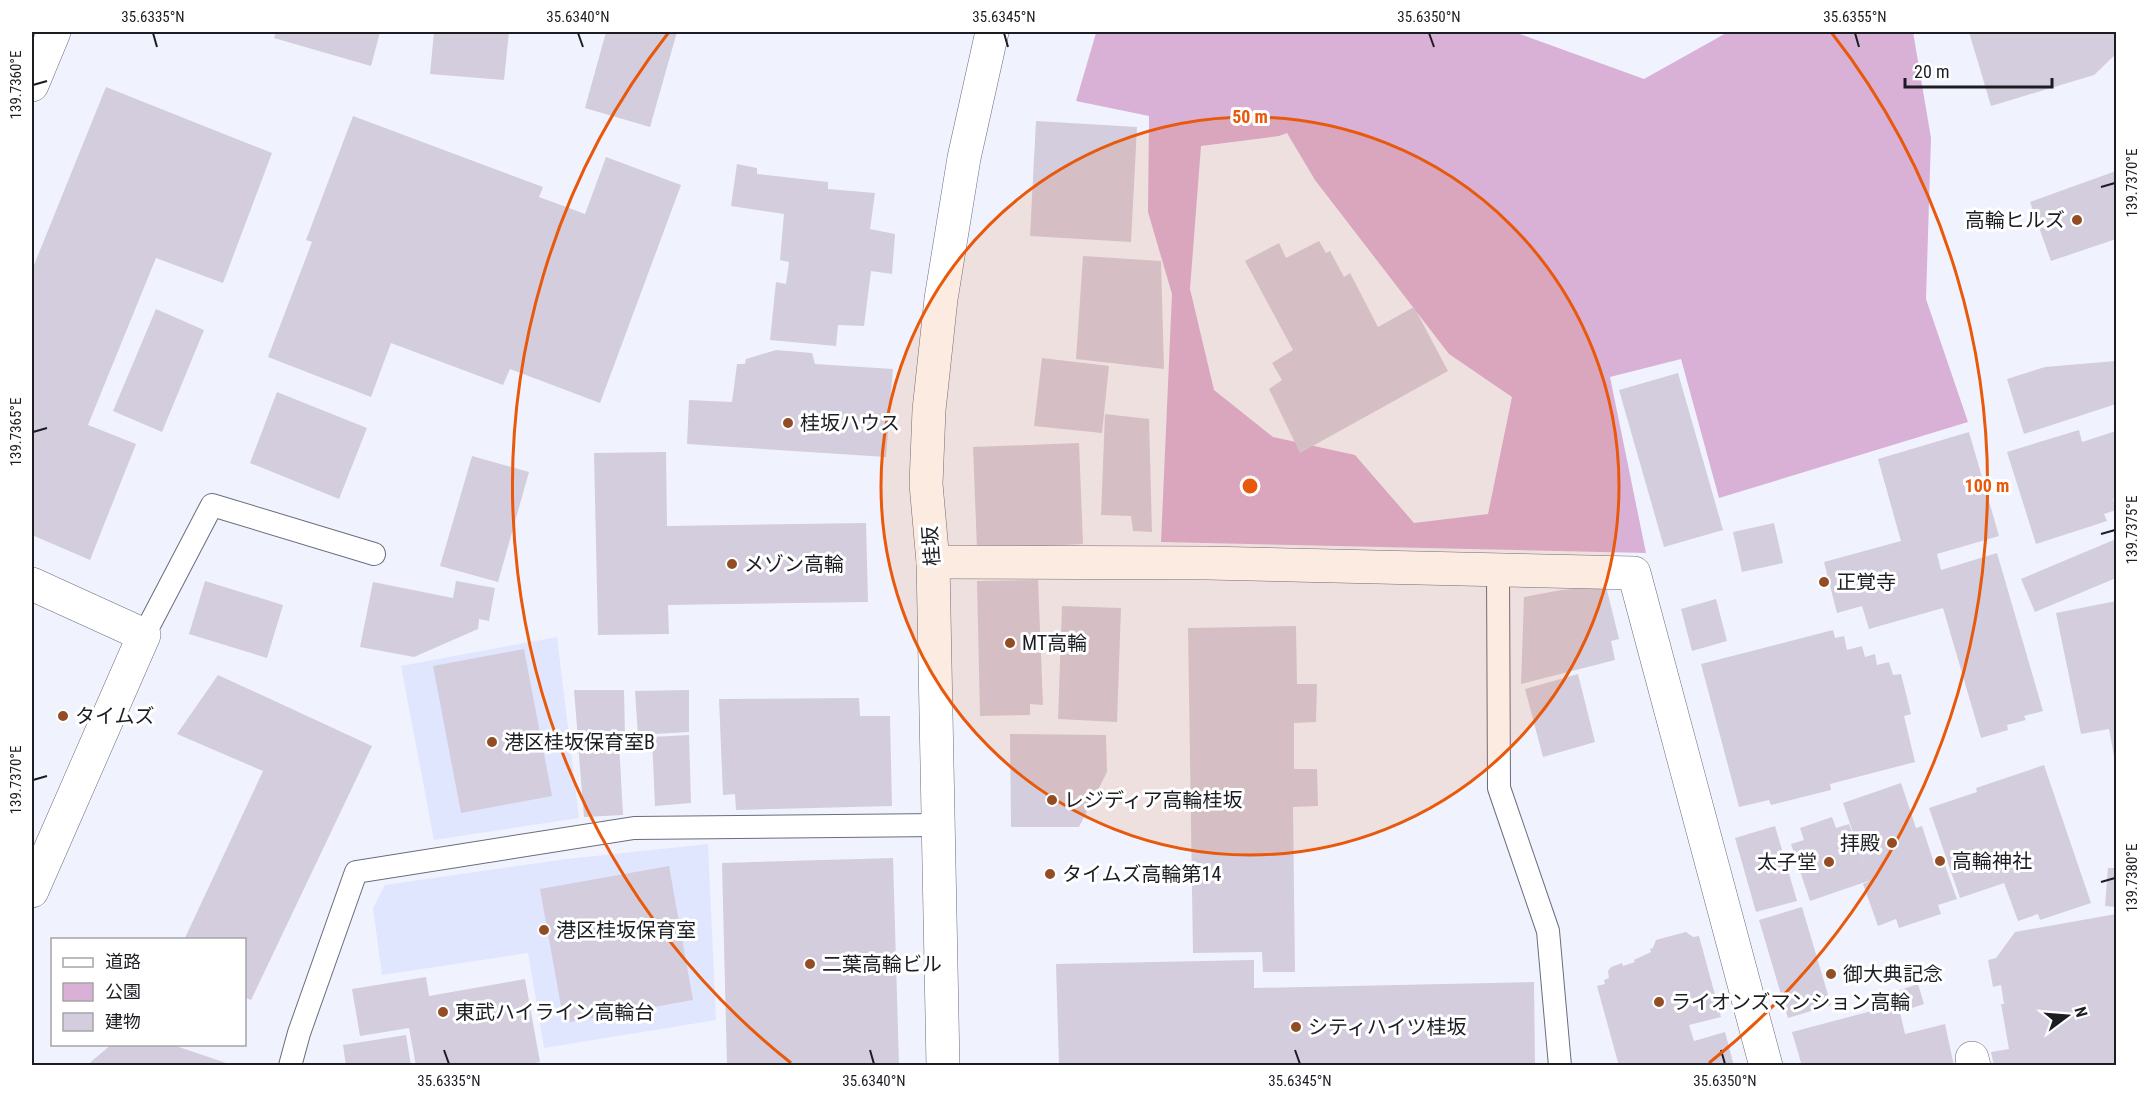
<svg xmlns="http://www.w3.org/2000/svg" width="2148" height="1097" viewBox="0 0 2148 1097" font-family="'Roboto Condensed','Noto Sans JP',sans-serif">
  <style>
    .built { fill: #e0e6fe }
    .green { fill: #d9b1d7; fill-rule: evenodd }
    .building { fill: #d3cdde }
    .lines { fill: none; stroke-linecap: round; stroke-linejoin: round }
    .service-casing { stroke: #696d7c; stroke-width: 24 }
    .pedestrian-casing { stroke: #696d7c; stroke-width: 34 }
    .minor-casing { stroke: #696d7c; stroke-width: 34 }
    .tertiary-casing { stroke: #696d7c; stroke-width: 34 }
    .service { stroke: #fff; stroke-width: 22 }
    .pedestrian { stroke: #fff; stroke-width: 33 }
    .minor { stroke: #fff; stroke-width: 33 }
    .tertiary { stroke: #fff; stroke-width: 33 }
    .ticks { fill: none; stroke: #1b1d23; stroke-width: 2 }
    .ring { fill: none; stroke: #e8590c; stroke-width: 3 }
    .poi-dot { fill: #934d25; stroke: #fff; stroke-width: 2 }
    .labels { text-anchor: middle; stroke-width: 6; stroke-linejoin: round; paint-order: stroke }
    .poi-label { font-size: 20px; fill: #1b1d23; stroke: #fff; text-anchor: start }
    .street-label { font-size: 20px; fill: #1b1d23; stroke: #fff }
    .centre { fill: #e8590c; stroke: #fff; stroke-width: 3 }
    .ring-label { font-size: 18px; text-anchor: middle; font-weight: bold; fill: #e8590c; stroke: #fff; stroke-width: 6; stroke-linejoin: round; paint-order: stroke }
    .neatline { fill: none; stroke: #1b1d23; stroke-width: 2 }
    .ticks-label { font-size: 15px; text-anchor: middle; fill: #1b1d23 }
  </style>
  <rect width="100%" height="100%" fill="#f0f3fd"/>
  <!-- built -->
  <g class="built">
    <path d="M557 637 579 818 434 840 401 666Z"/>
    <path d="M708 844 716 1020 544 1048 528 953 382 975 373 908 385 885 566 859Z"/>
  </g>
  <!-- green -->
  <path class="green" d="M1205 32H1514L1644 79 1728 32H1913L1931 138 1926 299 1968 422 1719 498 1681 359 1610 377 1646 553 1161 542 1172 294 1148 212 1149 116 1076 101 1096 33 1204 34ZM1287 133 1315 180 1449 354 1512 397 1488 514 1414 523 1355 455 1273 437 1214 390 1190 289 1201 146 1279 136Z"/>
  <!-- building -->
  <g class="building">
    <path d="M276 32H380L371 66 274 38Z"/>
    <path d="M434 32H509L504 80 430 74Z"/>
    <path d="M606 32H677L650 127 585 108Z"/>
    <path d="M1969 32H2116V54L2094 75 1991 106Z"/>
    <path d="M106 87 272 153 223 283 156 258 88 425 136 444 90 560 32 535V270Z"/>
    <path d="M353 116 543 187 539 197 585 214 606 157 681 185 600 403 510 369 503 385 391 343 371 397 268 357 312 242 306 240Z"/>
    <path d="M1036 121 1137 127 1131 242 1030 236Z"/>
    <path d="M737 164 757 168V174L828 182V189L875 193 870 229 895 234 892 274 871 271 864 326 838 325 836 346 770 340 776 282 786 284 789 262 780 260 784 214 731 206Z"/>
    <path d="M2116 171V239L2051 261 2030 202Z"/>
    <path d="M1319 241 1326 253 1330 251 1344 277 1350 273 1378 327 1414 307 1448 371 1300 453 1269 389 1282 380 1272 363 1293 350 1245 261 1279 243 1286 258Z"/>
    <path d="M1083 256 1161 261 1164 369 1076 359Z"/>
    <path d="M156 309 204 330 162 432 113 411Z"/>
    <path d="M776 350 812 353 815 364 893 369 886 457 687 444 689 400 732 402 737 364H745L746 359Z"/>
    <path d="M1042 358 1109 366 1102 433 1034 426Z"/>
    <path d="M2116 361V404L2024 434 2007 379 2045 367Z"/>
    <path d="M1678 373 1723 530 1664 547 1619 390Z"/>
    <path d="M277 392 367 428 339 499 250 463Z"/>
    <path d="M1105 414 1149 419 1152 532 1133 531 1131 516 1101 515Z"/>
    <path d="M2079 430 2082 442 2116 431V498L2113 499 2116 510 2104 514 2107 521 2036 544 2007 452Z"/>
    <path d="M1969 432 1999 536 1937 554 1941 570 1997 553 2043 711 2024 716 2026 720 2007 725 2008 730 1981 738 1943 608 1869 629 1862 606 1837 613 1824 562 1901 541 1878 459Z"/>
    <path d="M1079 443 1083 544 977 549 973 447Z"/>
    <path d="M666 452 667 526 866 523 868 602 668 605 669 634 598 635 594 453Z"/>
    <path d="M472 456 529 472 498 582 440 566Z"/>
    <path d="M1774 523 1783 563 1742 572 1733 532Z"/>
    <path d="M2116 539V578L2035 612 2021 579Z"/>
    <path d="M1038 580 1043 705 1030 704V715L980 716 977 581Z"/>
    <path d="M205 581 283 605 267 658 189 634Z"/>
    <path d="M456 581 495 588 489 621 479 619 478 629 414 657 360 647 373 582 453 598Z"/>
    <path d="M1606 586 1619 639 1611 641 1615 660 1521 684 1524 597 1561 590Z"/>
    <path d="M1716 599 1727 641 1692 651 1681 609Z"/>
    <path d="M2116 601V762H2115L2109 729 2081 734 2056 613Z"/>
    <path d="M1062 606 1121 608 1117 722 1058 719Z"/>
    <path d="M1296 626 1297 684H1317L1316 722 1294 723V769H1317L1318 806 1293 807 1295 972H1263L1262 952 1193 953 1188 628Z"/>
    <path d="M1833 630 1835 638 1844 636 1847 650 1862 646 1865 657 1875 654 1877 665 1889 662 1893 675 1901 674 1911 714 1904 716 1915 762 1830 784 1831 790 1771 805 1769 800 1739 807 1701 664Z"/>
    <path d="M524 649 552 796 461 813 433 666Z"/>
    <path d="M1578 674 1595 742 1543 757 1525 689Z"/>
    <path d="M218 675 372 746 251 1000 244 997V940H184L263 771 177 734Z"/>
    <path d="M574 690H624L625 738 578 739Z"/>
    <path d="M689 690V732L638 735 635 691Z"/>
    <path d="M859 698 860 716H890L892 806 736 810 735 794 723 795 719 699Z"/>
    <path d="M1010 734 1106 735 1107 772 1079 827H1011Z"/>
    <path d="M689 735 691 803 655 806 652 737Z"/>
    <path d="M619 742 623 815 584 817 578 744Z"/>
    <path d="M2044 765 2091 903 2040 920 2038 914 2018 921 2004 883 1960 898 1929 808 1977 792 1976 788Z"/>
    <path d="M1901 783 1916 828 1922 826 1933 860 1942 857 1957 899 1938 905 1941 914 1899 928 1896 919 1878 926 1863 884 1871 880 1810 901 1791 844 1804 840 1800 828 1832 817 1836 828 1849 824 1864 865 1843 803Z"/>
    <path d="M1775 826 1797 901 1756 912 1735 838Z"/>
    <path d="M893 858 899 1066H727L722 863Z"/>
    <path d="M669 866 693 1000 564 1023 540 889Z"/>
    <path d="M2108 868H2116V907L2105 906Z"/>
    <path d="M1802 907 1831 1005 1788 1018 1759 920Z"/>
    <path d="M2116 914V1066H1994L1991 1052 2009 1049 2001 1004H2004L2001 985 1993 987 1988 960 1996 958 2015 932Z"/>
    <path d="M1686 932 1693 937 1699 936 1721 1017 1689 1025 1694 1041 1725 1032 1734 1066H1619L1597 986 1605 984 1604 980 1609 978 1608 971 1611 967 1622 963 1623 966 1635 962 1634 960 1651 952 1650 949 1653 948 1656 940Z"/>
    <path d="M1254 960V988L1534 982 1535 1066H1059L1056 964Z"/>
    <path d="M426 977 429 996 525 979 540 1062 518 1066H416L409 1028 360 1036 352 989Z"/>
    <path d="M1918 984 1924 1004 1906 1010 1900 990Z"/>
    <path d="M1898 1004 1905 1034 1945 1024 1954 1066H1802L1792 1032Z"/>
    <path d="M406 1035 411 1066H346L343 1045Z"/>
    <path d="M112 1044H170L235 1066H86Z"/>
  </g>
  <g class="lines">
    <defs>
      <g id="service">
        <path d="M1498 569 1499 788 1548 931 1560 1066"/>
        <path d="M144 635 212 505 374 554"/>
        <path d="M290 1066 299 1033 356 872 634 828 939 825"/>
      </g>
      <path id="pedestrian" d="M1972 1058 1974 1066"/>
      <g id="minor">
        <path d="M32 85 54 32"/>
        <path d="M933 562 1207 563 1634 573 1766 1066"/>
        <path d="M32 584 144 635 32 891"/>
      </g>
      <path id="tertiary" d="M943 1066 933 562 926 484 929 410 941 299 964 158 992 32"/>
    </defs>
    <!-- service casing -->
    <use href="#service" class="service-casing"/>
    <!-- pedestrian casing -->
    <use href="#pedestrian" class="pedestrian-casing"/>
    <!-- minor casing -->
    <use href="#minor" class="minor-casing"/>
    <!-- tertiary casing -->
    <use href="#tertiary" class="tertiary-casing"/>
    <!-- service -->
    <use href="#service" class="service"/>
    <!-- pedestrian -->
    <use href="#pedestrian" class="pedestrian"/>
    <!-- minor -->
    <use href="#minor" class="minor"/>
    <!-- tertiary -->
    <use href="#tertiary" class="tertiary"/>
  </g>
  <!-- ticks -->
  <path class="ticks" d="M153 33 157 47M578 33 583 47M1004 33 1008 47M1429 33 1434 47M1855 33 1859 47M33 85 47 81M2101 187 2115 183M33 432 47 428M2101 534 2115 530M33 780 47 776M2101 882 2115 878M444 1050 449 1064M870 1050 874 1064M1295 1050 1300 1064M1721 1050 1725 1064"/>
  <!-- distance rings -->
  <circle cx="1250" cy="486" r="369" fill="#e8590c" fill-opacity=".12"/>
  <g class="ring">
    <circle cx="1250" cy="486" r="369"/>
    <path d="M791 1063A737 737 0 0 1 669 32M1831 32A737 737 0 0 1 1709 1063"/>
  </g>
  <!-- markers -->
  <g class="poi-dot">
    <circle cx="2077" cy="220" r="6"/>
    <circle cx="788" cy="423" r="6"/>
    <circle cx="732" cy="564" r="6"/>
    <circle cx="1824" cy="582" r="6"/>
    <circle cx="1010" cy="643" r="6"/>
    <circle cx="63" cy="716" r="6"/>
    <circle cx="492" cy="742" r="6"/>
    <circle cx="1052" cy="800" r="6"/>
    <circle cx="1892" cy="843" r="6"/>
    <circle cx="1940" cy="861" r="6"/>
    <circle cx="1829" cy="862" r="6"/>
    <circle cx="1050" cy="874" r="6"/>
    <circle cx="544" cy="930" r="6"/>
    <circle cx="810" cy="964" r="6"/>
    <circle cx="1831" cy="974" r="6"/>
    <circle cx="1659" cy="1002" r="6"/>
    <circle cx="443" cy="1012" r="6"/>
    <circle cx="1296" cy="1027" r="6"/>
  </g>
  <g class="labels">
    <!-- poi labels -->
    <g class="poi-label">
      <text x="2065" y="227" text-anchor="end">高輪ヒルズ</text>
      <text x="800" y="430">桂坂ハウス</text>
      <text x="744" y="571">メゾン高輪</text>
      <text x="1836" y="589">正覚寺</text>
      <text x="1022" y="650">MT高輪</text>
      <text x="75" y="723">タイムズ</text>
      <text x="504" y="749">港区桂坂保育室B</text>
      <text x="1064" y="807">レジディア高輪桂坂</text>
      <text x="1880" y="850" text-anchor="end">拝殿</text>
      <text x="1952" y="868">高輪神社</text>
      <text x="1817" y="869" text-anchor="end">太子堂</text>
      <text x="1062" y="881">タイムズ高輪第14</text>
      <text x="556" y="937">港区桂坂保育室</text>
      <text x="822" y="971">二葉高輪ビル</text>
      <text x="1843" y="981">御大典記念</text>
      <text x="1671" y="1009">ライオンズマンション高輪</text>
      <text x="455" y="1019">東武ハイライン高輪台</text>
      <text x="1308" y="1034">シティハイツ桂坂</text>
    </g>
    <!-- street labels -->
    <g class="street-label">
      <text transform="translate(931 546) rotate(-94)" y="7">桂坂</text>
    </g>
  </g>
  <circle cx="1250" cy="486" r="9" class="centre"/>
  <g class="ring-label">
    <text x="1250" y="123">50 m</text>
    <text x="1987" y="492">100 m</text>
  </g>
  <!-- border -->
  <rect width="2148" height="1097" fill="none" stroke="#ffffff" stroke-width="66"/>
  <!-- legend -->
  <rect x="51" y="938" width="195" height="108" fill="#ffffff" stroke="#a4a5a7" stroke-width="1.5"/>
  <rect x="63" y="958" width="30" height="9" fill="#ffffff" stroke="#a4a5a7" stroke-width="1.5"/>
  <text x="105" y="968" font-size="18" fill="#1b1d23">道路</text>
  <rect x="63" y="983" width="30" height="18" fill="#d9b1d7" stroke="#a4a5a7" stroke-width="1.5"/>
  <text x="105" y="998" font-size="18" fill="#1b1d23">公園</text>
  <rect x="63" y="1013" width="30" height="18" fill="#d3cdde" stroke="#a4a5a7" stroke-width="1.5"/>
  <text x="105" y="1028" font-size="18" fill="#1b1d23">建物</text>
  <!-- north arrow -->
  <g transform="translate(2067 1016) rotate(74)" stroke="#ffffff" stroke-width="4.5" paint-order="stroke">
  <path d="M0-4.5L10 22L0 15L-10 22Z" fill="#1b1d23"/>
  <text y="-9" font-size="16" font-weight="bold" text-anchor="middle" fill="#1b1d23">N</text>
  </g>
  <!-- scale -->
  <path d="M1905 78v9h147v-9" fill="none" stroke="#1b1d23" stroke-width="3"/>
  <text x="1914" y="78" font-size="18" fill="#1b1d23" stroke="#ffffff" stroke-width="4.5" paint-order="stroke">20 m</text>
  <rect x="33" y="33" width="2082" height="1031" class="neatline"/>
  <g class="ticks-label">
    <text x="153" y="22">35.6335°N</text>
    <text x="578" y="22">35.6340°N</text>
    <text x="1004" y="22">35.6345°N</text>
    <text x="1429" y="22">35.6350°N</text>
    <text x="1855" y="22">35.6355°N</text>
    <text transform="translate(16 85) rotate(-90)" y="5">139.7360°E</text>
    <text transform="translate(2132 183) rotate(-90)" y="5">139.7370°E</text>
    <text transform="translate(16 432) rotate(-90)" y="5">139.7365°E</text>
    <text transform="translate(2132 530) rotate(-90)" y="5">139.7375°E</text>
    <text transform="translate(16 780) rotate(-90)" y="5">139.7370°E</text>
    <text transform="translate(2132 878) rotate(-90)" y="5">139.7380°E</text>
    <text x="449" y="1086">35.6335°N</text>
    <text x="874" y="1086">35.6340°N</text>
    <text x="1300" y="1086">35.6345°N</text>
    <text x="1725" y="1086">35.6350°N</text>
  </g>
</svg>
